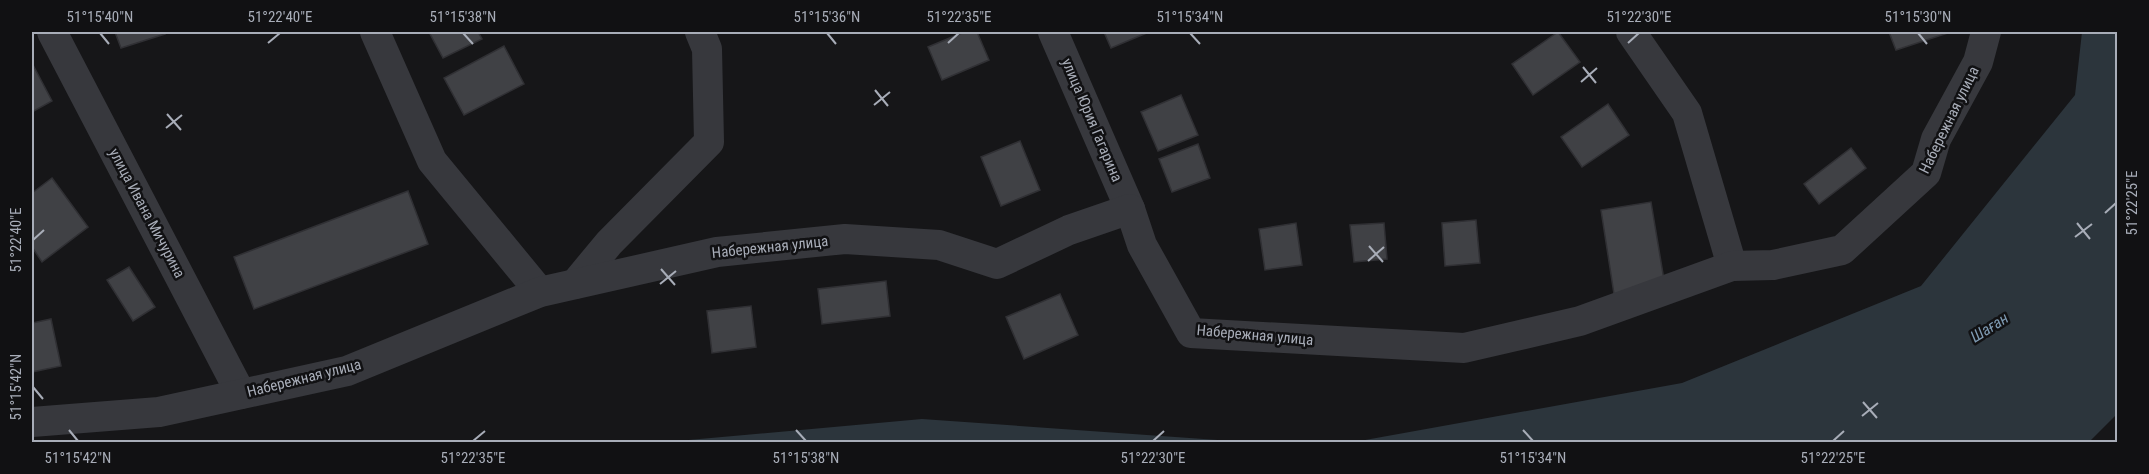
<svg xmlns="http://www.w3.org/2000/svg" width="2149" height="474" viewBox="0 0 2149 474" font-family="'Roboto Condensed',sans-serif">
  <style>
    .water { fill: #2c353c }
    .building { fill: #404145; stroke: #303034; stroke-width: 1.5 }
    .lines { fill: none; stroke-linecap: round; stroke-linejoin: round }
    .minor { stroke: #37383d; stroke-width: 30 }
    .ticks { fill: none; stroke: #a8adb8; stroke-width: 2 }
    .labels { text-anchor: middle; stroke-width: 5; stroke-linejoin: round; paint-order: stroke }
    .street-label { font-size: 15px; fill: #a8adb8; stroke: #111113 }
    .water-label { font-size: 16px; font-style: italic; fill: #7f9bb3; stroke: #111113 }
    .neatline { fill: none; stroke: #a8adb8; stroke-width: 2 }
    .ticks-label { font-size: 15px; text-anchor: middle; fill: #a8adb8 }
  </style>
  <rect width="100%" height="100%" fill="#161618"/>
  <!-- water -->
  <g class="water">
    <path d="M2082 32H2118L2117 414 2089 442H1354L1682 383 1921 286 2075 95Z"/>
    <path d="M922 419 1246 442H666Z"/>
  </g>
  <!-- building -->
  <g class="building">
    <path d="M115 32H164L165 34 121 48Z"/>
    <path d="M429 32H478L482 39 443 58Z"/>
    <path d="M964 32H977L989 60 942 80 928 47Z"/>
    <path d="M1104 32H1149L1111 48Z"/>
    <path d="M1558 32 1580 62 1533 95 1512 64Z"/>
    <path d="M1889 32H1947L1948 33 1896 50Z"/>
    <path d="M504 46 524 84 464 115 444 78Z"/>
    <path d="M32 63 52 101 32 112Z"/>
    <path d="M1181 95 1198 135 1158 151 1141 112Z"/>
    <path d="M1608 104 1629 135 1582 167 1561 137Z"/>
    <path d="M1020 141 1040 190 1001 206 981 157Z"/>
    <path d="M1198 144 1210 178 1172 192 1159 159Z"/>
    <path d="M1851 148 1866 168 1819 204 1804 184Z"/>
    <path d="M52 178 88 227 42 262 32 247V193Z"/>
    <path d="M408 191 428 244 254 309 234 257Z"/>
    <path d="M1651 202 1665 286 1614 294 1601 210Z"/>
    <path d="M1476 220 1480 263 1445 266 1442 223Z"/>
    <path d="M1296 223 1302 265 1265 270 1259 229Z"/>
    <path d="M1384 223 1387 259 1354 262 1350 225Z"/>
    <path d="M129 267 155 307 133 321 107 280Z"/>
    <path d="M886 281 890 316 822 324 818 289Z"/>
    <path d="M1060 294 1078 335 1024 359 1006 317Z"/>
    <path d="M751 306 756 347 712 353 707 311Z"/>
    <path d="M51 319 61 366 32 372V323Z"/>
  </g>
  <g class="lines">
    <!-- minor -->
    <g class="minor">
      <path d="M52 32 241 394"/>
      <path d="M375 32 432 161 540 292"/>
      <path d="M1053 32 1130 209"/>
      <path d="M1631 32 1687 113 1732 266"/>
      <path d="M575 284 609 243 709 142 707 49 700 32"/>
      <path d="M32 422 159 412 347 371 540 292 717 252 845 239 939 245 997 264 1069 230 1130 209 1142 245 1191 333 1464 348 1580 321 1732 266 1773 265 1842 250 1926 173 1936 139 1978 62 1986 32"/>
    </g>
  </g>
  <!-- ticks -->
  <path class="ticks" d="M100 33 109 44M463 33 473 44M827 33 836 44M1190 33 1200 44M1918 33 1927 44M268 43 280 33M948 43 959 33M1628 43 1639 33M1583 67 1596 83M1581 82 1597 68M875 90 888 106M874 105 890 92M167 114 181 130M166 128 182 115M2105 213 2116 203M2077 223 2090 239M2075 237 2092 224M33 240 44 230M1369 246 1383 262M1368 261 1384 247M661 269 675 285M660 284 676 271M33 387 43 399M1863 402 1877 418M1862 416 1878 403M69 430 78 441M796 430 806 441M1523 430 1533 441M473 441 485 431M1153 441 1164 431M1833 441 1844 431"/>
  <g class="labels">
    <!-- street labels -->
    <g class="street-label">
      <text transform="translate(1092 120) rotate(67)" y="5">улица Юрия Гагарина</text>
      <text transform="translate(1949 120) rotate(-64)" y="5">Набережная улица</text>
      <text transform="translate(147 213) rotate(62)" y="5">улица Ивана Мичурина</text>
      <text transform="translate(770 247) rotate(-6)" y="5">Набережная улица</text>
      <text transform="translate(1255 335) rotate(5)" y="5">Набережная улица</text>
      <text transform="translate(304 378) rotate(-14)" y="5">Набережная улица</text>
    </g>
    <!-- water labels -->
    <g class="water-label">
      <text transform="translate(1989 327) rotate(-32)" y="6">Шаған</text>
    </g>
  </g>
  <!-- border -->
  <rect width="2149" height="474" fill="none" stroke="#111113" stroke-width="66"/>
  <rect x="33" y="33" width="2083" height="408" class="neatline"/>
  <g class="ticks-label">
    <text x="100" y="22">51°15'40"N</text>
    <text x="280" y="22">51°22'40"E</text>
    <text x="463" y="22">51°15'38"N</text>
    <text x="827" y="22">51°15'36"N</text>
    <text x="959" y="22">51°22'35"E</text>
    <text x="1190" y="22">51°15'34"N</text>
    <text x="1639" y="22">51°22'30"E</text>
    <text x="1918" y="22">51°15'30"N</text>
    <text transform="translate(2132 203) rotate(-90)" y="5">51°22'25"E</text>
    <text transform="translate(16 240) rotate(-90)" y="5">51°22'40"E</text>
    <text transform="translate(16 387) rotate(-90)" y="5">51°15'42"N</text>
    <text x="78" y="463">51°15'42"N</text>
    <text x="473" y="463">51°22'35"E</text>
    <text x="806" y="463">51°15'38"N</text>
    <text x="1153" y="463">51°22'30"E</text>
    <text x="1533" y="463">51°15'34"N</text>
    <text x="1833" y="463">51°22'25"E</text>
  </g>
</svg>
